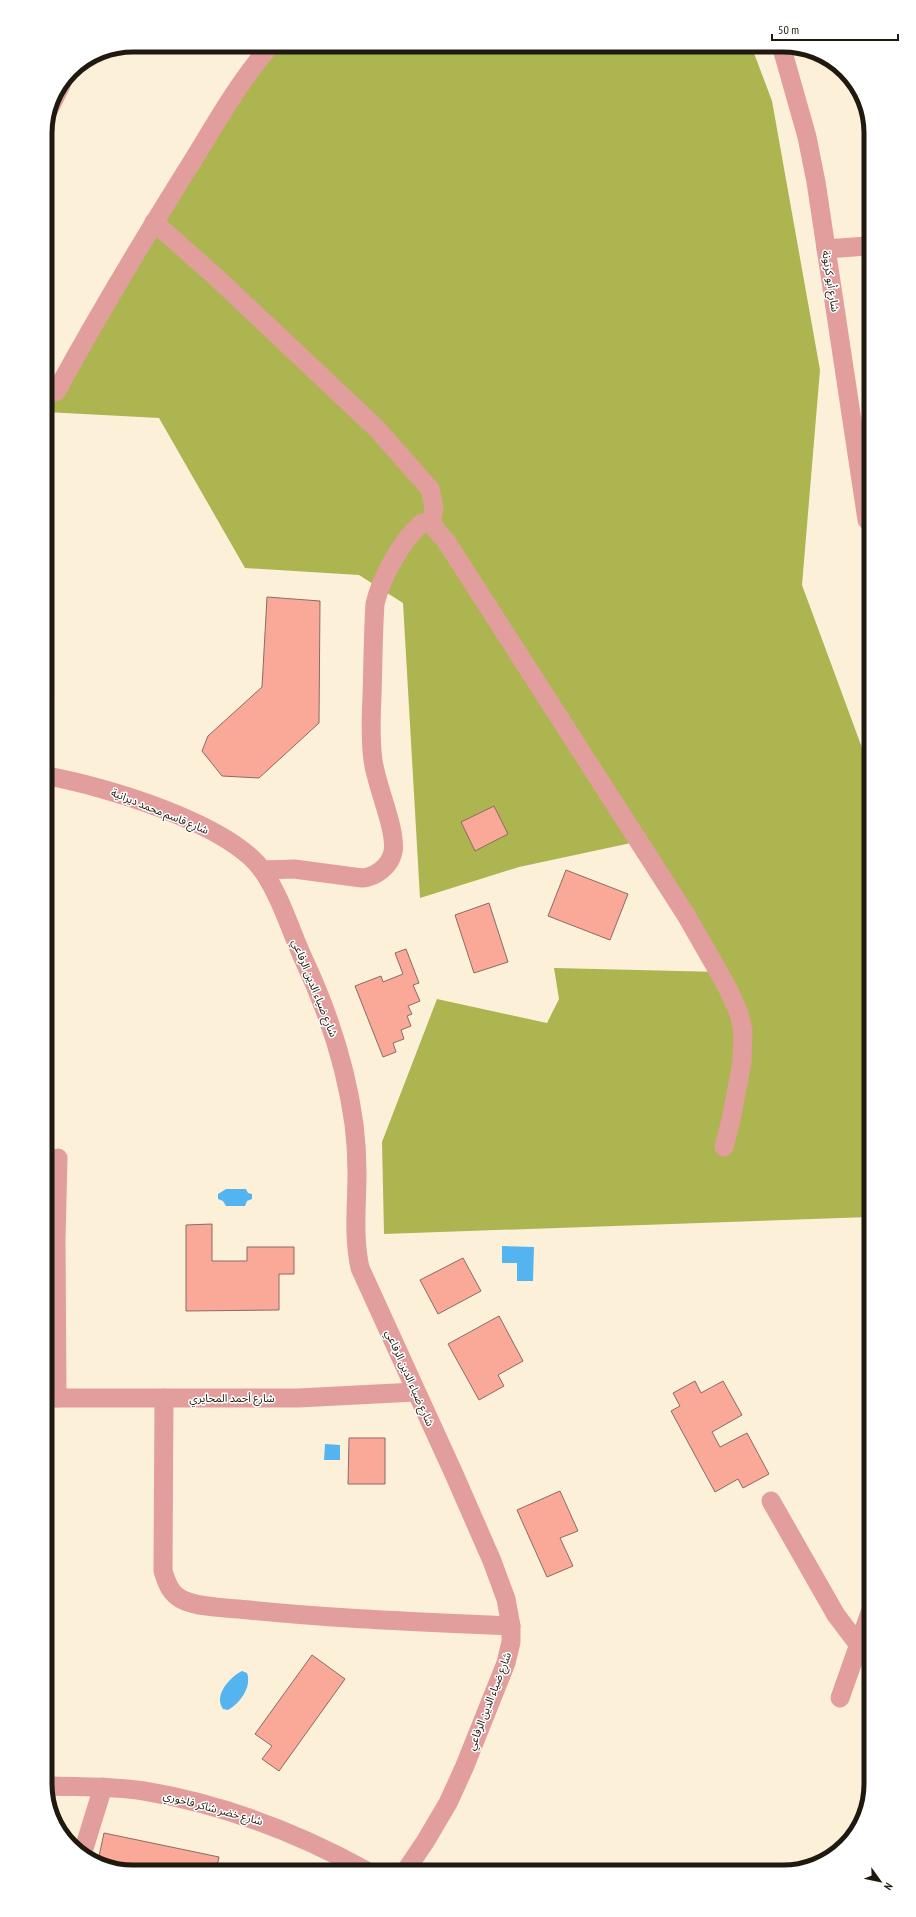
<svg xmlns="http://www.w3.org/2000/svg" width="916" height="1917" viewBox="0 0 916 1917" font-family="'PT Sans Narrow','Noto Sans Arabic',sans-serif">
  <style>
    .forest { fill: #adb551 }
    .water { fill: #54b4ef }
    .building { fill: #faa897; stroke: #8b6b64 }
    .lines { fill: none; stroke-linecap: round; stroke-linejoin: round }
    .minor { stroke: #e29d9d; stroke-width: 19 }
    .labels { text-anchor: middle; stroke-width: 3; stroke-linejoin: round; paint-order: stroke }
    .street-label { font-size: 11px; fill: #1f190f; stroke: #fff }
    .rim { fill: none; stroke: #1f190f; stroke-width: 5 }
  </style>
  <rect width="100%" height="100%" fill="#fdf0d9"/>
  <!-- forest -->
  <path class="forest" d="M276 45H751L772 101 820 370 802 585 868 764 869 1217 384 1234 382 1142 437 999 547 1023 559 999 554 968 721 972 631 843 519 867 420 898 403 603 359 575 245 568 159 418 46 412V396Z"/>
  <!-- water -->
  <g class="water">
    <path d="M226 1189H246L248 1193 252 1194V1199L247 1201 245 1206H226L223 1201 218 1199V1194Z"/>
    <path d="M502 1246 534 1247 533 1281H517V1263H502Z"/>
    <path d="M325 1444 340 1445V1460H324Z"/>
    <path d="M242 1671 247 1673C252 1687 240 1703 228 1710L223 1709C213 1695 230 1677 242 1671Z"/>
  </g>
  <!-- building -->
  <g class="building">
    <path d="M267 597 320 601 319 723 259 778 222 776 202 751 208 736 262 687Z"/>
    <path d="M494 806 508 834 475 851 461 822Z"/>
    <path d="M566 870 628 894 610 940 548 916Z"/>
    <path d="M489 903 508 962 474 973 455 915Z"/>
    <path d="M406 949 419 983 413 985 420 1001 408 1006 412 1014 407 1016 411 1026 401 1030 404 1039 393 1043 396 1052 383 1057 355 986 381 976 383 982 403 974 395 953Z"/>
    <path d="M212 1224V1261H247V1247H294V1274H279V1310L186 1311V1225Z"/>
    <path d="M463 1258 481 1291 438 1314 420 1280Z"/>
    <path d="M499 1316 523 1361 498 1375 504 1386 479 1400 448 1344Z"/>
    <path d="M695 1381 701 1393 723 1381 742 1415 712 1432 720 1447 747 1433 769 1474 743 1488 738 1479 715 1492 671 1411 680 1406 673 1393Z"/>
    <path d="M349 1438H385V1484H348Z"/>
    <path d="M560 1491 578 1531 560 1538 573 1566 547 1577 517 1510Z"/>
    <path d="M312 1655 345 1679 279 1771 262 1759 272 1746 255 1734Z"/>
    <path d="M104 1833 219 1857 216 1871 127 1872 98 1861Z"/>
  </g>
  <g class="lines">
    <!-- minor -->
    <g class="minor">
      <path d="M781 45 807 137 816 182 867 520"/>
      <path d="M49 109 61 85"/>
      <path d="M154 222 217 278 377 429 430 489 434 508 431 524"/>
      <path d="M826 249 867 246"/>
      <path d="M56 392C98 315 143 240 190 165 215 125 239 81 271 45"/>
      <path d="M47 776C104 786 229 823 263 871 281 898 290 929 303 958 328 1011 346 1066 354 1124 356 1140 357 1157 357 1173 357 1205 353 1236 360 1268L454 1474 492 1561 506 1599 511 1626V1642L506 1663 464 1768 448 1803 425 1842 406 1870"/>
      <path d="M262 870 294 869 362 878C376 877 390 866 393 852 397 830 376 786 373 760 370 739 371 717 372 696 373 666 373 635 375 604 381 578 401 541 422 523L431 524 446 541 686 915 726 985 739 1013 743 1031 742 1062 731 1120 724 1147"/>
      <path d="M49 1398H298L415 1392"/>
      <path d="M57 1398 56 1239 58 1158"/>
      <path d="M164 1398 163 1571C167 1583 170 1594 183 1600 200 1608 230 1608 249 1610 336 1619 424 1622 511 1626"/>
      <path d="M771 1501 836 1615 858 1644"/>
      <path d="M840 1698 871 1610"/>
      <path d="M50 1786C81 1787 113 1786 144 1791 222 1804 296 1832 365 1870"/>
      <path d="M82 1855 103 1787"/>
    </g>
  </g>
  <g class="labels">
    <!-- street labels -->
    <g class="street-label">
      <text transform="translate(831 281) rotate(81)" y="4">شارع أبو كرتونة</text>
      <text transform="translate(160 811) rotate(22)" y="4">شارع قاسم محمد ديرانية</text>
      <text transform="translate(315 988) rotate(68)" y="4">شارع ضياء الدين الرفاعي</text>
      <text transform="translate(410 1378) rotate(66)" y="4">شارع ضياء الدين الرفاعي</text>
      <text x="232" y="1402">شارع أحمد المحايري</text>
      <text transform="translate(489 1701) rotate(-69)" y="4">شارع ضياء الدين الرفاعي</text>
      <text transform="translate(213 1808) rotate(15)" y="4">شارع خضر شاكر فاخوري</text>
    </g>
  </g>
  <!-- crop -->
  <path d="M0 0H916V1917H0ZM133 52H783A81 81 0 0 1 864 133V1784A81 81 0 0 1 783 1865H133A81 81 0 0 1 52 1784V133A81 81 0 0 1 133 52Z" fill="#fff" fill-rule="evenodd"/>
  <path class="rim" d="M133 52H783A81 81 0 0 1 864 133V1784A81 81 0 0 1 783 1865H133A81 81 0 0 1 52 1784V133A81 81 0 0 1 133 52Z"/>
  <!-- north arrow -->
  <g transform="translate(880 1881) rotate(123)" stroke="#ffffff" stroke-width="3" paint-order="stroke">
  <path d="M0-3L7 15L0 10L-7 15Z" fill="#1f190f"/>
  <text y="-6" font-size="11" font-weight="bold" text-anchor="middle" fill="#1f190f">N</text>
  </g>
  <!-- scale -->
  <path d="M772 34v6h126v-6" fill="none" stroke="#1f190f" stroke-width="2"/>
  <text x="778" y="34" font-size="12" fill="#1f190f" stroke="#ffffff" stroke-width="3" paint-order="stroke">50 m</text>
</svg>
